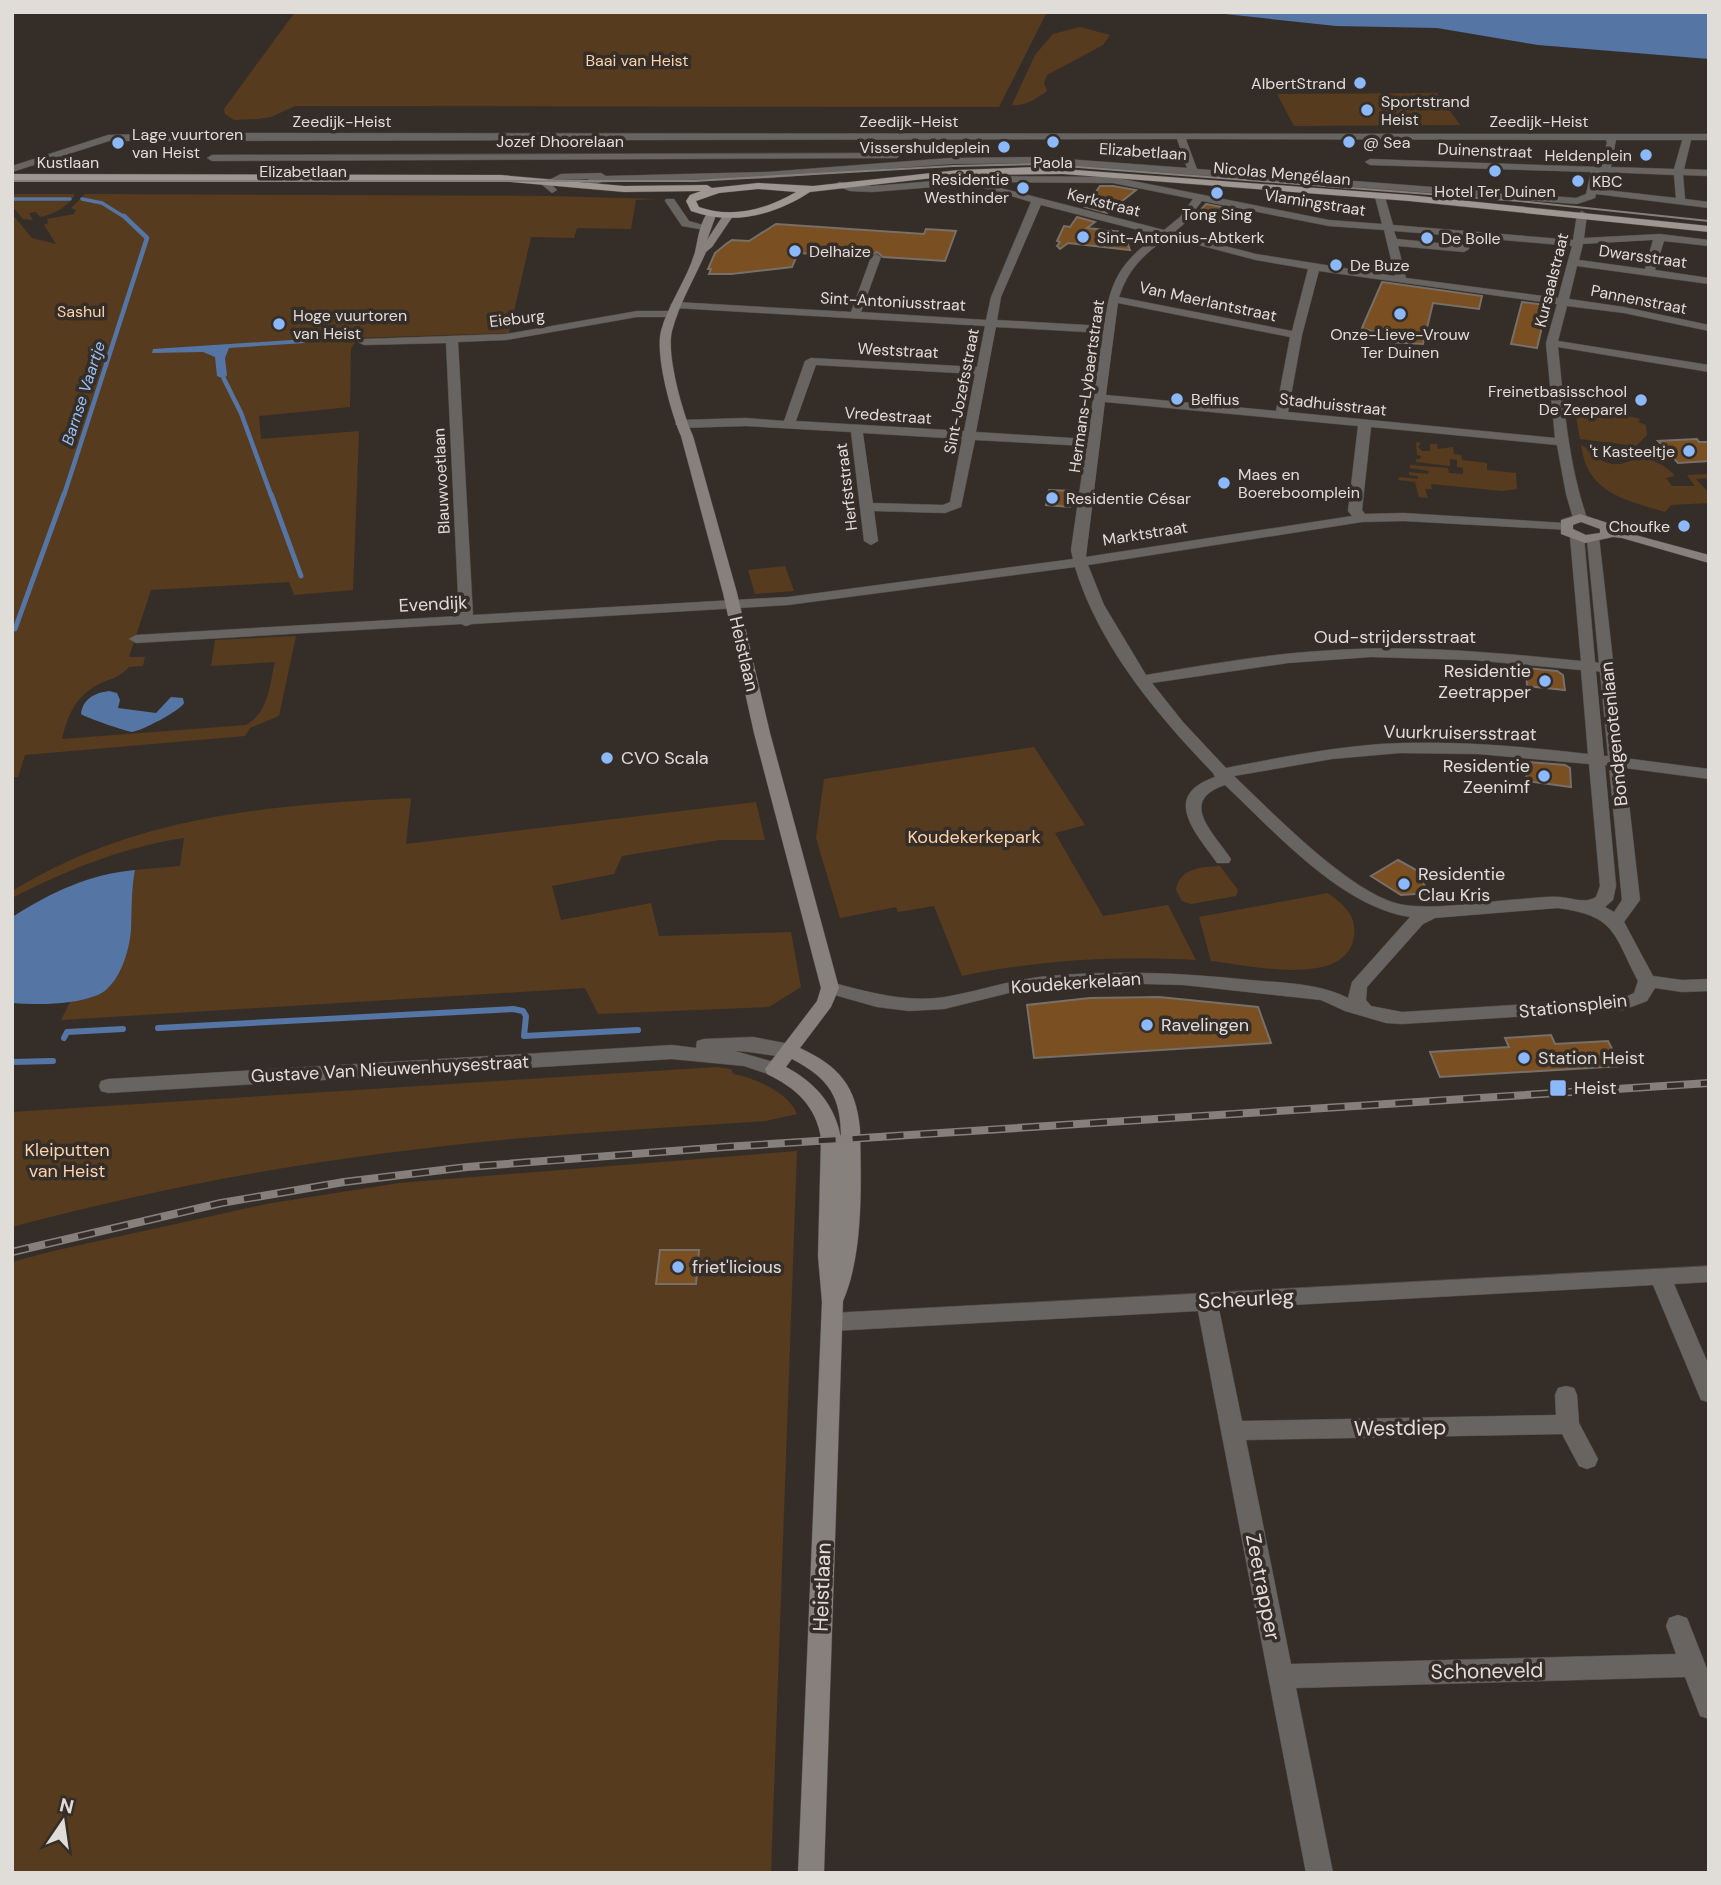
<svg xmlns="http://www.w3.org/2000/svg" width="1721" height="1885" viewBox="0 0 1721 1885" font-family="'DM Sans',sans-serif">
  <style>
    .green { fill: #573b1e }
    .water { fill: #5575a5 }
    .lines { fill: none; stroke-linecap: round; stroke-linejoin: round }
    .stream-far3 { stroke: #5575a5; stroke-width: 3.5 }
    .stream-far2 { stroke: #5575a5; stroke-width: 4.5 }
    .stream-far1 { stroke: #5575a5; stroke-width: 5 }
    .stream { stroke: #5575a5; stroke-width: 6 }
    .building { fill: #7a4f21; stroke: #776f68; stroke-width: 2 }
    .street-casing { stroke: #504a44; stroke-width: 1 }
    .secondary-casing { stroke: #504a44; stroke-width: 1 }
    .primary-casing { stroke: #504a44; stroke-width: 1 }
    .street { fill: #676461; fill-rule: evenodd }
    .secondary { fill: #86817c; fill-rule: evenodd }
    .primary { fill: #9e9791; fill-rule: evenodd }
    .tram { stroke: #85807b; stroke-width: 2 }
    .rail-casing { stroke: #85807b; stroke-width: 8 }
    .rail { stroke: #352e28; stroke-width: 5; stroke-dasharray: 17; stroke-linecap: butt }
    .poi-dot { fill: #8cb9fc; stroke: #352e28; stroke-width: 2.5 }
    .labels { text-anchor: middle; stroke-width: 7; stroke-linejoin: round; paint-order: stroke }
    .far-park-label { font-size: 16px; fill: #fbd2ac; stroke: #352e28 }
    .far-poi-label { font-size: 16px; fill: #e0dcd8; stroke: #352e28; text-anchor: start }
    .far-street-label { font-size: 16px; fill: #e0dcd8; stroke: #352e28 }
    .far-water-label { font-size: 16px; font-style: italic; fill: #9ac0f9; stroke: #352e28 }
    .street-label { font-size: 18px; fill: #e0dcd8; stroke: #352e28 }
    .poi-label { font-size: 18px; fill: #e0dcd8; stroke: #352e28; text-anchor: start }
    .park-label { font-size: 18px; fill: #fbd2ac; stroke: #352e28 }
    .near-street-label { font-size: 21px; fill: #e0dcd8; stroke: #352e28 }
  </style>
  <rect width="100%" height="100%" fill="#352e28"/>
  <!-- green -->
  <g class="green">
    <path d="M295 12H1047L999 107 295 106 271 117 258 119 234 120 225 114 224 109Z"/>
    <path d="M1080 27 1110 35 1103 45 1047 75 1044 83 1047 91C1037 98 1024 107 1012 105L1035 55 1053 34Z"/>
    <path d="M1437 93 1460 125 1294 126 1277 94Z"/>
    <path d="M12 194H73L75 195C65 208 55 214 40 217L36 212 29 213 33 220 23 219 12 206Z"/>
    <path d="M85 194 548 196 660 199 636 200 631 229 577 228 574 238 531 237 509 333 357 338 351 349 350 407 259 416 261 439 359 431 353 590 294 595 289 582 151 590 129 657H145L143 666 129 667C120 677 113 678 101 683 76 695 68 714 62 739L246 725C269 712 269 687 275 662L211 666 215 640 296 636 279 716 250 728 245 736 25 755 18 777H12V214L32 238 56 244 44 225 48 223 47 219 74 214 76 210 71 208Z"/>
    <path d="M1574 405 1595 407 1640 419 1638 422 1646 425 1647 435 1636 446 1580 439Z"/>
    <path d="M1416 442 1421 443 1418 447 1422 451H1430V444H1437L1438 449 1453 447 1454 454 1461 455 1462 460 1487 463V470L1516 473 1517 489 1502 491 1431 484 1432 489H1425L1428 498 1419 497 1415 482 1398 480 1399 477 1418 479V476L1409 475V472L1428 474 1429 471 1410 468V465L1448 468 1449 473 1463 474V468L1457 467V460L1450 459V466L1416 462V459H1420L1421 456 1417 455Z"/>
    <path d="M1581 445C1592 449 1595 460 1608 463 1619 466 1625 463 1635 459 1646 455 1669 467 1675 476L1666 478 1672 486H1695L1687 475 1709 474V478L1696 479 1709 493V503L1671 505 1665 512C1625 500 1587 493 1581 445Z"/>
    <path d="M785 566 794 591 755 594 748 570Z"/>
    <path d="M1034 747 1085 825 1055 833 1103 916 1168 905 1196 960C1117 955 1040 960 962 976L934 906 898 912 896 907 840 918 816 838 824 779Z"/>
    <path d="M411 798 406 844 756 802 765 840H720L622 856 614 874 552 886 561 920 651 903 659 936 791 932 801 987 769 1007 598 1014 585 988 61 1020 71 1000 100 994 113 981 131 930 130 899 135 870 180 866 184 838C123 847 67 870 12 898V891C135 815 271 805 411 798Z"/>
    <path d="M1220 866 1238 890 1236 896 1191 904 1182 901 1176 890C1179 868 1202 867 1220 866Z"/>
    <path d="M1328 893C1343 905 1357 914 1354 936 1347 990 1244 964 1211 961L1199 917Z"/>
    <path d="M717 1067 731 1069 733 1074C755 1078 788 1092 797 1114L766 1121C639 1129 512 1136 386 1153 260 1169 135 1194 12 1227V1112Z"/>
    <path d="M797 1151 771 1873H12V1262L53 1251 266 1204 399 1183Z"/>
  </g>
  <!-- water -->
  <g class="water">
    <path d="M1206 12H1709V59L1538 45 1437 28 1336 26Z"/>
    <path d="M306 339 305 343 229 348 225 358 227 375 224 379 217 376 215 357 203 352 152 353 153 349Z"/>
    <path d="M109 691 117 693 120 700 118 708 156 713 171 697 183 698 184 703C180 711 141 731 132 732 128 732 84 717 81 714 83 699 94 693 109 691Z"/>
    <path d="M135 870C131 891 132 909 131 929 130 950 119 986 98 995 73 1005 39 1005 12 1003V917C52 892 89 874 135 870Z"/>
  </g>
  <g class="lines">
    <!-- stream-far3 -->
    <g class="stream-far3">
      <path d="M12 199H70"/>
      <path d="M82 199 102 203 126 218"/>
    </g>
    <!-- stream-far2 -->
    <g class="stream-far2">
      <path d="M224 379 241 413 271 495"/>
      <path d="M64 495 147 238 124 216"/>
    </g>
    <!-- stream-far1 -->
    <g class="stream-far1">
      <path d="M271 494 301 576"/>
      <path d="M15 629 64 494"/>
    </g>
    <!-- stream -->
    <g class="stream">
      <path d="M158 1028 513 1009 523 1011 526 1016 524 1036 638 1030"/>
      <path d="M64 1038 67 1032 123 1029"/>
      <path d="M12 1062 53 1061"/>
    </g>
  </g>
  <!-- building -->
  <g class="building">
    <path d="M1100 186H1113L1136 190 1107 213 1085 207Z"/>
    <path d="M1206 204 1232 209 1217 223 1193 218Z"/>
    <path d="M1077 217 1095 222 1087 228 1123 232 1130 250 1068 243 1060 249 1057 246 1060 242 1057 241 1064 226 1070 227Z"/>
    <path d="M776 224 924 234 926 229 956 231 945 261 883 257 877 252 868 257 798 253 792 267 731 274H709L711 269H708L715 253 726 244 732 240 749 241Z"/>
    <path d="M1382 282 1482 296 1479 309 1433 303 1423 344 1388 342 1391 337 1362 328Z"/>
    <path d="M1522 302 1547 305 1537 348 1511 344Z"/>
    <path d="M1697 439 1699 442H1709V461L1678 463 1658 441Z"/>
    <path d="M1049 490 1072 491 1070 507 1046 505Z"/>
    <path d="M1526 668 1557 671 1563 675 1565 690 1527 686Z"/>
    <path d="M1528 762 1565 765 1570 768 1571 787 1526 781Z"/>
    <path d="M1398 860 1418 871 1428 893 1401 895 1371 876Z"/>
    <path d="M1159 997 1258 1007 1271 1043 1034 1058 1027 1005 1090 998Z"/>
    <path d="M1551 1035 1555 1044 1608 1041 1621 1066 1440 1077 1430 1052 1509 1047 1505 1038Z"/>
    <path d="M660 1250H699L696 1284H656Z"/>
  </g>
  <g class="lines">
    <defs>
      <g id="street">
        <path d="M184 133 1709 134V140H1691L1684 169 1709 170V176L1683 175 1685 199 1709 202V208L1596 194 1595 198 1577 204 1039 163 950 164 767 178 602 182 596 184 597 186 592 189 585 182 589 179 563 180 552 185 557 190 552 193 541 184 561 174 601 173 606 176 767 172 950 158 1039 157 1187 168 1177 139 109 141 12 172V166L108 135ZM1186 139 1606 140 1607 143 1599 167 1370 159 1365 162 1370 165 1591 172 1586 194 1576 198 1197 169ZM1616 140H1682V141L1674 169 1611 167ZM1603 172 1674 175 1676 198 1597 189Z"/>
        <path d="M894 153 899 156 897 158 212 161 207 158 212 155Z"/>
        <path d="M997 176 1113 177 1329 220 1382 224 1375 197 1380 194 1385 197 1393 225 1573 240 1577 214 1582 211 1587 214 1584 238 1660 234 1709 240V246L1664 241 1655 270 1709 278V284L1577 266 1569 299 1624 307 1709 325V331L1624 313 1567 306 1558 341 1709 365V372L1558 347C1564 405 1568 463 1587 518L1585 521 1580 522 1573 518 1566 494 1557 445 1371 427 1362 510 1365 514 1403 513 1565 523 1572 527 1570 530 1403 521 1362 522 1088 565 1104 605 1146 675C1209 664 1272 653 1336 650 1418 645 1500 653 1581 661L1570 537 1577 533 1584 537 1595 662 1599 663 1587 540 1594 536 1599 537 1624 758 1709 769V779L1625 768 1640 900 1624 922 1653 976 1682 980 1709 979V991L1682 992 1655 988 1647 1001 1623 1010 1402 1024 1386 1023 1345 1011 1321 1000 1184 985 1109 983 1046 988 1013 992 944 1009 909 1011 877 1007 824 992 821 988 824 984 830 982C868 992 905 1003 945 997 980 991 1013 979 1049 976 1117 970 1182 973 1250 980 1283 983 1318 983 1348 998L1352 982 1410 917C1341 907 1274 831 1225 785 1177 801 1214 833 1231 859L1229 863H1217C1196 833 1160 796 1215 777L1213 773C1157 715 1099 646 1075 567L788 605 472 624 466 626 461 624 136 643 129 639 136 635 459 616 446 343 364 345 358 342 364 339 506 334 637 311H672L678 314 672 317H637L506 340 458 342 473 615 788 597 1073 559 1071 550 1086 446 975 440 961 507 945 513 874 511 878 541 871 545 864 541 851 432 746 426 681 428 675 424 681 420 746 418 784 421 805 361 811 358 977 367 985 326 676 308 670 305 676 302 851 312 871 257 876 254 881 257 861 312 986 320 991 297 1031 202 971 184 872 192 850 191 834 185 839 182 872 186ZM997 182 1113 183 1193 199 1180 217 1164 230 981 183ZM1202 201 1329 226 1384 230 1395 276 1256 254 1174 233 1187 221ZM1041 205 1158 235C1120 262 1110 281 1104 326L997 320 1001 297ZM1394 231 1458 236 1459 245 1397 239ZM1168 237 1256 260 1308 269 1292 331 1119 297C1128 269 1144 254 1168 237ZM1468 237 1572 246 1558 298 1406 278 1398 246 1464 252 1469 249ZM1653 240 1645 269 1579 260 1583 244ZM1319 271 1557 304 1546 343 1555 438 1288 412 1302 335ZM1118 303 1290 337 1276 411 1106 395ZM996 327 1103 333 1087 439 976 432ZM816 365 975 374 964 431 796 421ZM1105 402 1358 426 1348 511 1352 516 1086 557ZM863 433 962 439 950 502 943 505 873 503ZM1371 657 1472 660 1581 670 1588 754C1519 746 1450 740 1380 744 1328 748 1277 758 1226 768L1183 722 1152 683 1288 663ZM1596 671 1600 672 1608 756H1604ZM1400 753 1478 754 1589 764 1600 886 1596 897C1585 904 1573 898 1560 897 1548 896 1535 898 1522 899 1487 901 1433 911 1399 904 1349 892 1272 812 1234 776L1332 759ZM1605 765 1609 766 1622 900 1614 912 1605 907 1613 900 1616 886ZM1558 908C1616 916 1613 933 1638 981L1634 993 1623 998 1402 1012 1371 1006 1366 1000 1367 987 1423 924 1435 918Z"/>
        <path d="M666 199H674L689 221 710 227 705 230 682 226 665 201Z"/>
        <path d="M753 1037 795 1045 797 1050 795 1055C779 1059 753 1051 735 1051L781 1064 783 1069 781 1074 774 1076 744 1066 672 1059 108 1093 101 1091 99 1086 101 1081 108 1079 672 1045 696 1048 697 1041 704 1039Z"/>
        <path d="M1709 1266V1282L1674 1284 1709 1366V1402L1701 1400 1698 1393 1653 1285 1219 1309 1242 1421 1556 1415 1555 1395 1558 1388 1566 1386 1574 1388 1577 1395 1579 1423 1598 1459 1595 1466 1587 1469 1579 1466 1562 1434 1246 1440 1291 1664 1676 1654 1666 1626 1669 1618 1678 1615 1687 1618 1709 1674V1719L1700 1716 1685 1677 1296 1688 1333 1873H1306L1198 1311 832 1331 824 1328 821 1322 824 1316 832 1313Z"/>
      </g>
      <g id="secondary">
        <path d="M707 213 716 215 707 240 724 214 733 216 712 247 706 252C695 277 679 304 672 331 666 355 683 414 693 436L737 593 770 733 839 988 831 1007 800 1048C839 1066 856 1086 860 1129 861 1181 864 1253 843 1301L824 1873H798L822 1302 818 1256 821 1138C816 1106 796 1088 767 1074L765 1069 817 1001 821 988 754 733 723 593 681 436C671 413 655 355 661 331 668 304 687 280 695 252 698 239 699 226 707 213ZM792 1059C830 1079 841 1097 841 1139 836 1106 815 1082 786 1067Z"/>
        <path d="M1580 514 1611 524 1613 529 1709 555V563L1622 538 1613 537 1585 543 1561 534V520ZM1581 522 1600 529V533L1586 535 1573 529V525Z"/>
      </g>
      <path id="primary" d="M1036 167 1409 195 1709 226V232L1409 201 1063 174 959 175 810 192C775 215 732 226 691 211L686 201 690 195 701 191 624 192 501 181 12 180V174L501 175 624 186 707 185 712 188 758 183 813 186 959 170ZM758 189 796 192C767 209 732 219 699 207L696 201 719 193Z"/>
    </defs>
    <!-- street casing -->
    <use href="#street" class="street-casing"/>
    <!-- secondary casing -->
    <use href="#secondary" class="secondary-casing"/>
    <!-- primary casing -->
    <use href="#primary" class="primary-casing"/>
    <!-- street -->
    <use href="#street" class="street"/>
    <!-- secondary -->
    <use href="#secondary" class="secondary"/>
    <!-- primary -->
    <use href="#primary" class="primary"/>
    <!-- tram -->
    <path class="tram" d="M12 181H694L953 166 1039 164 1520 201 1709 221"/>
    <defs>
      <path id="rail" d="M12 1252 221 1203 344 1182 467 1167 724 1147 1709 1083"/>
    </defs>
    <!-- rail casing -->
    <use href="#rail" class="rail-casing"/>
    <!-- rail -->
    <use href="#rail" class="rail"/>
  </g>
  <!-- markers -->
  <g class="poi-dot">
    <circle cx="1360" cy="83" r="7"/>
    <circle cx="1367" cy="110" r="7"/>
    <circle cx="1053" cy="142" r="7"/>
    <circle cx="1349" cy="142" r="7"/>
    <circle cx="118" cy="143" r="7"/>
    <circle cx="1004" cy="147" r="7"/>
    <circle cx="1646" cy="155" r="7"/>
    <circle cx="1495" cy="171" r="7"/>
    <circle cx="1578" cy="181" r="7"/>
    <circle cx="1023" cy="188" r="7"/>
    <circle cx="1217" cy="193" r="7"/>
    <circle cx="1083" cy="237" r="7"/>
    <circle cx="1427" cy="238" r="7"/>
    <circle cx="795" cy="251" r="7"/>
    <circle cx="1336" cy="265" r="7"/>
    <circle cx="1400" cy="314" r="7"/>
    <circle cx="279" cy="324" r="7"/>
    <circle cx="1177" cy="399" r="7"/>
    <circle cx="1641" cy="400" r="7"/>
    <circle cx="1689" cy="451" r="7"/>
    <circle cx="1224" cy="483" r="7"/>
    <circle cx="1052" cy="498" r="7"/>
    <circle cx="1684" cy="526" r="7"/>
    <circle cx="1545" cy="681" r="7"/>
    <circle cx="607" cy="758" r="7"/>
    <circle cx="1544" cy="776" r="7"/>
    <circle cx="1404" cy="884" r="7"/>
    <circle cx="1147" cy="1025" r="7"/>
    <circle cx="1524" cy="1058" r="7"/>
    <rect x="1549" y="1079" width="18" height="18" rx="3.5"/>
    <circle cx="678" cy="1267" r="7"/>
  </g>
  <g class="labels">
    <!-- far-park labels -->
    <g class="far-park-label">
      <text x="637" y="66">Baai van Heist</text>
      <text x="81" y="317">Sashul</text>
    </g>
    <!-- far-poi labels -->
    <g class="far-poi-label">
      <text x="1346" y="89" text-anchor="end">AlbertStrand</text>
      <text x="1381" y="107">Sportstrand<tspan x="1381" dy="18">Heist</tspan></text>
      <text x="132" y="140">Lage vuurtoren<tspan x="132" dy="18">van Heist</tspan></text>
      <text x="1363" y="148">@ Sea</text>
      <text x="990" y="153" text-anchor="end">Vissershuldeplein</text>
      <text x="1632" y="161" text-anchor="end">Heldenplein</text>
      <text x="1053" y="168" text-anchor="middle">Paola</text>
      <text x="1009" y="185" text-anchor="end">Residentie<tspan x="1009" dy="18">Westhinder</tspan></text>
      <text x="1592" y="187">KBC</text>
      <text x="1495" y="197" text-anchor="middle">Hotel Ter Duinen</text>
      <text x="1217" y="220" text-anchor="middle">Tong Sing</text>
      <text x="1097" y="243">Sint-Antonius-Abtkerk</text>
      <text x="1441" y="244">De Bolle</text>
      <text x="809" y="257">Delhaize</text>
      <text x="1350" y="271">De Buze</text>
      <text x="293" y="321">Hoge vuurtoren<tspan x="293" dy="18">van Heist</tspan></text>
      <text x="1400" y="340" text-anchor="middle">Onze-Lieve-Vrouw<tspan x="1400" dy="18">Ter Duinen</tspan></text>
      <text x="1627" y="397" text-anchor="end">Freinetbasisschool<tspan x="1627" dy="18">De Zeeparel</tspan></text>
      <text x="1191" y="405">Belfius</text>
      <text x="1675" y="457" text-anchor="end">'t Kasteeltje</text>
      <text x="1238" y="480">Maes en<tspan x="1238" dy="18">Boereboomplein</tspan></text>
      <text x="1066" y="504">Residentie César</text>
      <text x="1670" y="532" text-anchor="end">Choufke</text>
    </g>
    <!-- far-street labels -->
    <g class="far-street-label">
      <text x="342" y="127">Zeedijk-Heist</text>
      <text x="909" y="127">Zeedijk-Heist</text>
      <text x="1539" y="127">Zeedijk-Heist</text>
      <text x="560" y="147">Jozef Dhoorelaan</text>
      <text transform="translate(1485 150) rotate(2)" y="6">Duinenstraat</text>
      <text transform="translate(1143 151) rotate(4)" y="6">Elizabetlaan</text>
      <text x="68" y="168">Kustlaan</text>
      <text x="303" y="177">Elizabetlaan</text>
      <text transform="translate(1282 173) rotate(5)" y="6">Nicolas Mengélaan</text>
      <text transform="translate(1104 202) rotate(14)" y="6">Kerkstraat</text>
      <text transform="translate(1315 202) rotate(9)" y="6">Vlamingstraat</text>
      <text transform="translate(1643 256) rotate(8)" y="6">Dwarsstraat</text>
      <text transform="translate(1551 280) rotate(-76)" y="6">Kursaalstraat</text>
      <text transform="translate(1639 299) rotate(11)" y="6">Pannenstraat</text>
      <text transform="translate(893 301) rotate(3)" y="6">Sint-Antoniusstraat</text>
      <text transform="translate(1208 301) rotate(12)" y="6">Van Maerlantstraat</text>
      <text transform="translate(517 318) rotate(-7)" y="6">Eieburg</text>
      <text transform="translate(898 350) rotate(3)" y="6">Weststraat</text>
      <text transform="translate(1086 386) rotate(-82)" y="6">Hermans-Lybaertstraat</text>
      <text transform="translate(961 391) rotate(-79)" y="6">Sint-Jozefsstraat</text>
      <text transform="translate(1333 404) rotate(6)" y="6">Stadhuisstraat</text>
      <text transform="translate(888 415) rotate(4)" y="6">Vredestraat</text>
      <text transform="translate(441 481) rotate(-93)" y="6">Blauwvoetlaan</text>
      <text transform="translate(846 487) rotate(-97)" y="6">Herfststraat</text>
      <text transform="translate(1145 533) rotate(-9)" y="6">Marktstraat</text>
    </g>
    <!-- far-water labels -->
    <g class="far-water-label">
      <text transform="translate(83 393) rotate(-72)" y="6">Barnse Vaartje</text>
    </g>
    <!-- street labels -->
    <g class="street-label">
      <text transform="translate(433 604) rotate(-3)" y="6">Evendijk</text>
      <text x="1395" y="643">Oud-strijdersstraat</text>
      <text transform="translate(744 654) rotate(77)" y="6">Heistlaan</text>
      <text transform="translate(1460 733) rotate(1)" y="6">Vuurkruisersstraat</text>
      <text transform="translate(1614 734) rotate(-96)" y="6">Bondgenotenlaan</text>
      <text transform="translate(1076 983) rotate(-4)" y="6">Koudekerkelaan</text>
      <text transform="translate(1573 1006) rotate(-6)" y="6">Stationsplein</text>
      <text transform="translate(390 1069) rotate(-3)" y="6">Gustave Van Nieuwenhuysestraat</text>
    </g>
    <!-- poi labels -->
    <g class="poi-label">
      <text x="1531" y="677" text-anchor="end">Residentie<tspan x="1531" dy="21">Zeetrapper</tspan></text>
      <text x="621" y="764">CVO Scala</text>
      <text x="1530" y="772" text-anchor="end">Residentie<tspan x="1530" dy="21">Zeenimf</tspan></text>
      <text x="1418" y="880">Residentie<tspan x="1418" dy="21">Clau Kris</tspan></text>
      <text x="1161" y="1031">Ravelingen</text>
      <text x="1538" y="1064">Station Heist</text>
      <text x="1574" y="1094">Heist</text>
      <text x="692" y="1273">friet'licious</text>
    </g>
    <!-- park labels -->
    <g class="park-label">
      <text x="974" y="843">Koudekerkepark</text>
      <text x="67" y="1156">Kleiputten<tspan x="67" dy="21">van Heist</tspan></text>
    </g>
    <!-- near-street labels -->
    <g class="near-street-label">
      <text transform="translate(1246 1299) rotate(-3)" y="7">Scheurleg</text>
      <text transform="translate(1400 1428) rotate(-1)" y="7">Westdiep</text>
      <text transform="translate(822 1587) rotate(-88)" y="7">Heistlaan</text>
      <text transform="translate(1263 1587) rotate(79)" y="7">Zeetrapper</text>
      <text transform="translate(1487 1671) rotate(-1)" y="7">Schoneveld</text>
    </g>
  </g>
  <!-- border -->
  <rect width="1721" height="1885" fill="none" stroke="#e0dcd8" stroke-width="28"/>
  <!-- north arrow -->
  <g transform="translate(63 1822) rotate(13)" stroke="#352e28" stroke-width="5" paint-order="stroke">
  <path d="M0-5L12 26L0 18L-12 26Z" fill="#e0dcd8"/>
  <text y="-10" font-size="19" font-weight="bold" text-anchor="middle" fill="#e0dcd8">N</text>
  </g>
</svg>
